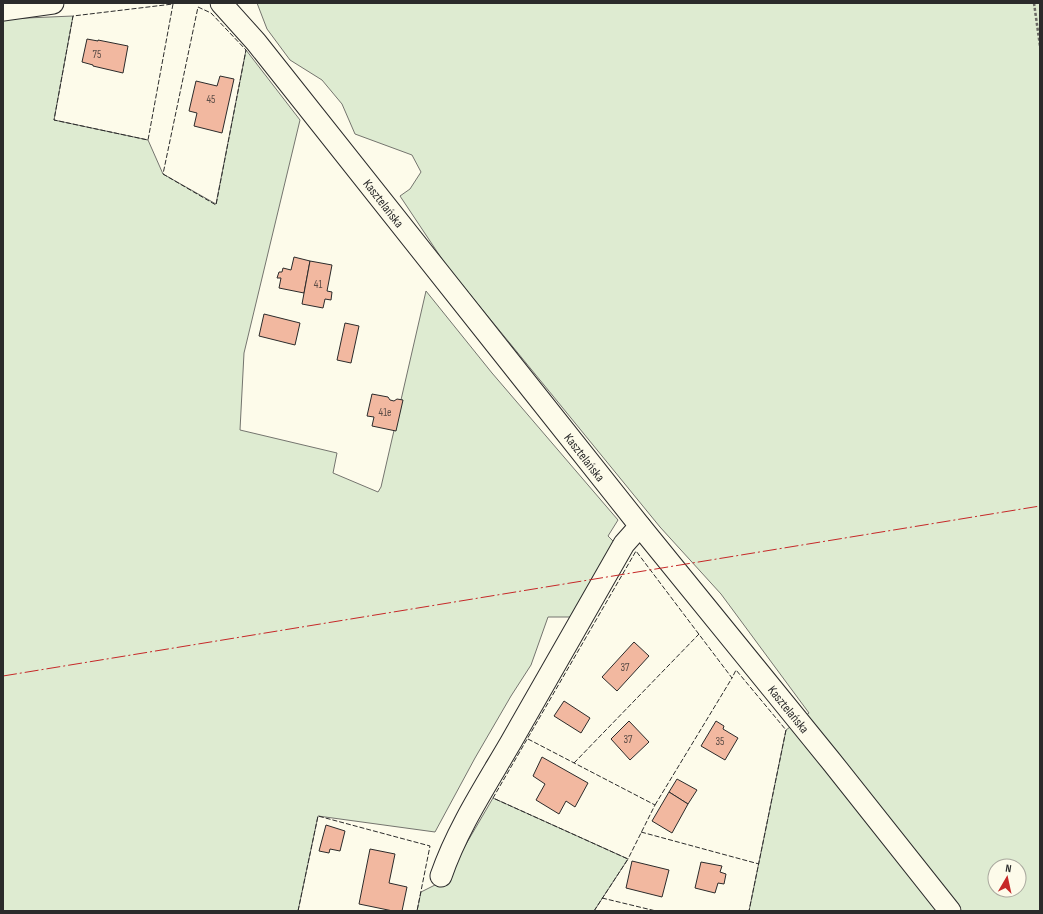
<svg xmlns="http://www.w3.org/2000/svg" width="1043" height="914" viewBox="0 0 1043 914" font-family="'Sofia Sans Condensed',sans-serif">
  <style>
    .green { fill: #deebd1; stroke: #74746e; fill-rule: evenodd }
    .building { fill: #f2b8a0; stroke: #2b2b2b }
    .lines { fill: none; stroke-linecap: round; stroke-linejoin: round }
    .minor-casing { stroke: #2b2b2b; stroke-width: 23 }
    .path { stroke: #6a6964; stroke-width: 2.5; stroke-dasharray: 3 2; stroke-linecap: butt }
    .minor { stroke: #fdfbea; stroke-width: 21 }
    .fence { stroke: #2b2b2b; stroke-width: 1; stroke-dasharray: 5 2; stroke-linecap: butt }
    .power { stroke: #c62828; stroke-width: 1; stroke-dasharray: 14 3 2 3; stroke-linecap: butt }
    .labels { text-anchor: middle; stroke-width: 3; stroke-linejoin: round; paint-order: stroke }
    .number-label { font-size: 11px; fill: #5d4e48 }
    .street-label { font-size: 13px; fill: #2b2b2b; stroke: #fdfbea }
  </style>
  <rect width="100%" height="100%" fill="#fdfbea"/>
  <!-- green -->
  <g class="green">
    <path d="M257 3H1040V911H749L786 730 809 713 721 594 660 527 446 265 400 196 410 189 421 172 412 155 355 134 342 104 322 80 290 60 267 29ZM995 866H1019V890H995Z"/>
    <path d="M73 16 54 120 148 140 163 174 216 204 246 50 300 120 244 353 240 430 337 453 333 473 378 492 381 487 426 291 492 373 618 520 608 536 617 545 572 617H548L531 665 511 696 475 758 435 832 318 816 298 911H3V19Z"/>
    <path d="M493 798 628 859 594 911H417L421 892 445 880Z"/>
  </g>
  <!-- building -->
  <g class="building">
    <path d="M87 39 98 41V40L128 46 123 73 93 66V65L82 62Z"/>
    <path d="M220 76 234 79 222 133 194 126 197 113 189 111 196 81 217 86Z"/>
    <path d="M294 257 310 261 304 293 279 288 281 278H277L279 272H282L283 268 291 270Z"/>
    <path d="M310 261 332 265 327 291 332 292 331 300 325 299 323 308 302 304Z"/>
    <path d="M264 314 300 323 295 345 259 336Z"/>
    <path d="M345 323 359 326 351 363 337 360Z"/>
    <path d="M372 394 388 397 390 400 394 401 397 399 403 400 396 431 372 426 374 417 367 416Z"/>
    <path d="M634 642 649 656 617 691 602 677Z"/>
    <path d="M564 701 590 718 581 733 554 716Z"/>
    <path d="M629 721 649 742 630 760 611 739Z"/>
    <path d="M716 721 724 726 723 729 738 738 725 760 701 746Z"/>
    <path d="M542 757 588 783 575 807 566 801 559 814 536 800 545 784 533 776Z"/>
    <path d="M677 779 697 790 688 804 669 792Z"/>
    <path d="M669 792 688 804 672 833 652 821Z"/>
    <path d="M326 825 345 831 340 851 330 849 329 853 319 851Z"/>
    <path d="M370 849 395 854 389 883 407 887 402 911H393L359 904Z"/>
    <path d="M632 861 669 870 662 897 626 888Z"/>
    <path d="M701 862 722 866 720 872 726 874 724 884 718 883 715 893 695 888Z"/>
  </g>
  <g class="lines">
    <defs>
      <g id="minor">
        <path d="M221 3 256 42 640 526 831 761 950 911"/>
        <path d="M3 10 53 3"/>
        <path d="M441 876C457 829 486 785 511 742 549 676 586 610 624 544L640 526"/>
      </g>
    </defs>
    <!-- minor casing -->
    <use href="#minor" class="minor-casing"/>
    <!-- path -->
    <path class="path" d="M1034 3 1040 46"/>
    <!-- minor -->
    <use href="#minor" class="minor"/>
    <!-- fence -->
    <g class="fence">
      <path d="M173 4 148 140 54 120 73 16Z"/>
      <path d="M198 7 211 13 246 50 216 205 163 174Z"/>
      <path d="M528 739 655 805 628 859"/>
      <path d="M574 763 699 634"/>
      <path d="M655 805 732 678"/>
      <path d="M641 832 759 864"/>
      <path d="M602 898 656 911"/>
      <path d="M298 911 318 816 430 846 417 911"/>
      <path d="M594 911 628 859 493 798 636 551 732 678 736 670 786 730 749 911"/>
    </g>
    <!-- power -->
    <path class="power" d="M3 676 1040 506"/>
  </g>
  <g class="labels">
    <!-- number labels -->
    <g class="number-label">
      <text x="97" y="58">75</text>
      <text x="211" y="103">45</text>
      <text x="318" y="288">41</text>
      <text x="385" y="416">41e</text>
      <text x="625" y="671">37</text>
      <text x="628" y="743">37</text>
      <text x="720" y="745">35</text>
    </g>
    <!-- street labels -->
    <g class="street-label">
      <text transform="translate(384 203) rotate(52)" y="5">Kasztelańska</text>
      <text transform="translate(585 457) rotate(52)" y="5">Kasztelańska</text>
      <text transform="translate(789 709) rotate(51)" y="5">Kasztelańska</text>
    </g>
  </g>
  <!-- border -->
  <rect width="1043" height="914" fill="none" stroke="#2b2b2b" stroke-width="8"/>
  <!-- north arrow -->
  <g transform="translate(1007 878) rotate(9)"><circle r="19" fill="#fdfbea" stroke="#a9a89e"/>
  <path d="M0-3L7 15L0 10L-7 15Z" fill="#c62828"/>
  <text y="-6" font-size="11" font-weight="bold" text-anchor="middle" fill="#2b2b2b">N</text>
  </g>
</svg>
